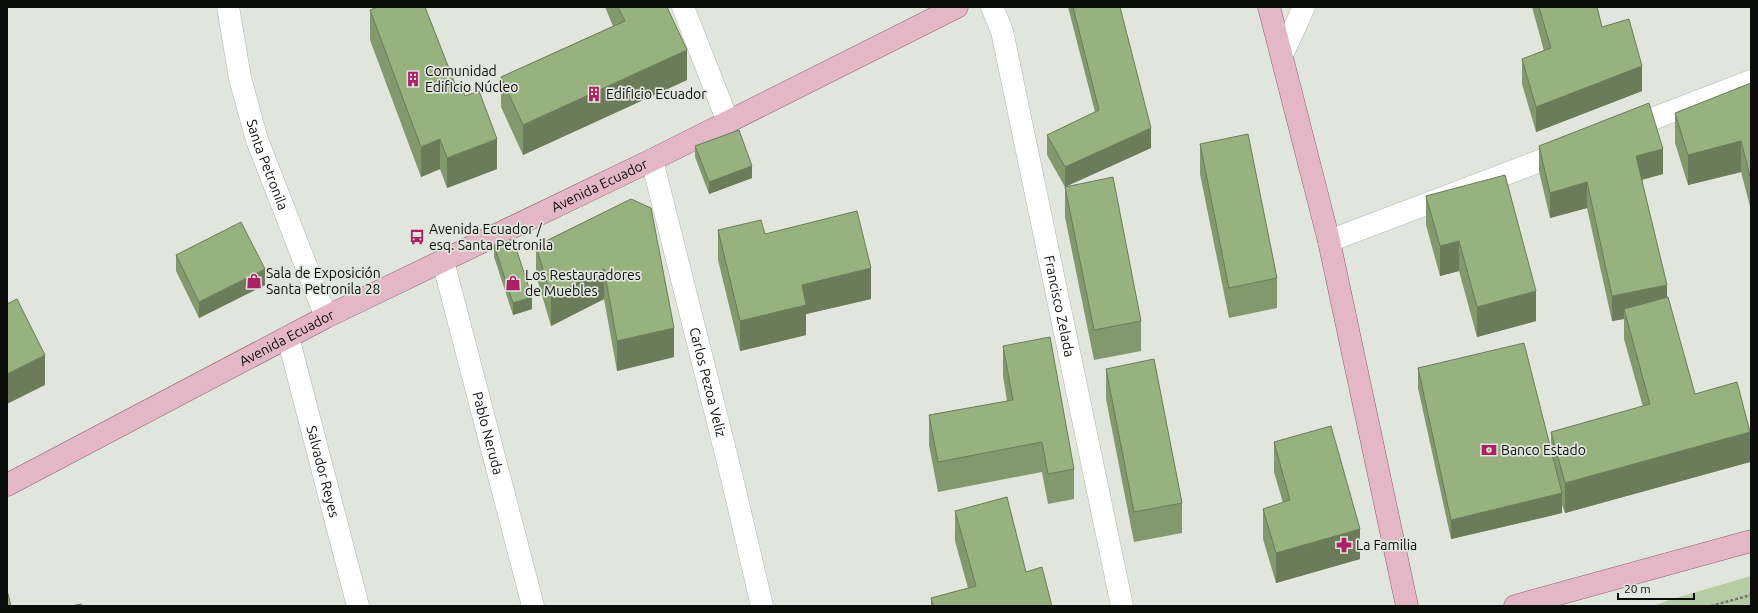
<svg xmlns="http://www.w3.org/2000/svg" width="1758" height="613" viewBox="0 0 1758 613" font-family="Ubuntu,sans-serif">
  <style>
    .green { fill: #b6cda3 }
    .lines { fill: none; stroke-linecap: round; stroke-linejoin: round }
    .minor-casing { stroke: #b0b5ac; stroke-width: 23 }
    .major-casing { stroke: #8c5c6c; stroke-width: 23 }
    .path { stroke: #757872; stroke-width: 2.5; stroke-dasharray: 3 2; stroke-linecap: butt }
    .minor { stroke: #fff; stroke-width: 22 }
    .major { stroke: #e4b7c7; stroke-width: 22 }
    .wall { fill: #82986d }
    .shaded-wall { fill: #6a7c59 }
    .building { fill: #97b17f; stroke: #6a7c59 }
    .labels { text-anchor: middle; stroke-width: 3.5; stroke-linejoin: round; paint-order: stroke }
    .poi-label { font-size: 14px; fill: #0b0d0a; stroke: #e1e6dd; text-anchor: start }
    .street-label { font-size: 14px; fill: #0b0d0a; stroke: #e1e6dd }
  </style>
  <rect width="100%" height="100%" fill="#e1e6dd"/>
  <!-- green -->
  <path class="green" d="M1751 576V606H1653L1669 600Z"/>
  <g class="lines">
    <defs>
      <g id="minor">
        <path id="s1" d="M228 7 240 78 257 140 326 317"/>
        <path d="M683 7 728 122"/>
        <path id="s2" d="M992 7 1002 31 1122 606"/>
        <path d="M1282 55 1304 7"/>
        <path d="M1626 129 1751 81"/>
        <path id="s3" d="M652 160 732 478 762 606"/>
        <path d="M1329 241 1566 151"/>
        <path id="s4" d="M443 261 533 606"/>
        <path id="s5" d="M288 337 358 606"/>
      </g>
      <g id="major">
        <path d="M1269 7 1329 241 1407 606"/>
        <path id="s6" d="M7 485 326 317 652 160 957 7"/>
        <path d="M1515 606 1751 541"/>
      </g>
    </defs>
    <!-- minor casing -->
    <use href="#minor" class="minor-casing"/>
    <!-- major casing -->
    <use href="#major" class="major-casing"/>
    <!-- path -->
    <path class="path" d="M1711 606 1751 595"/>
    <!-- minor -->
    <use href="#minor" class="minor"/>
    <!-- major -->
    <use href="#major" class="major"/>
  </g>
  <!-- wall -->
  <g class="wall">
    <path d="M605 7H667L687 80 523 155 501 107V77L613 26Z"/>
    <path d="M1068 7H1120L1151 148 1066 186 1141 321V351L1094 360 1065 217V187L1047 155V135L1095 112Z"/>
    <path d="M1532 7H1597L1602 27 1642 91 1536 132 1522 84V59L1544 51Z"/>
    <path d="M370 10 457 89 497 169 447 188 440 169 421 177 370 40Z"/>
    <path d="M1751 83V210L1741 172 1688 185 1675 143V113Z"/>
    <path d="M1200 144 1277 278V308L1229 318 1200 174Z"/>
    <path d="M695 146 752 178 709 194 695 157Z"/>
    <path d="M1539 146 1663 174 1642 180 1667 297 1695 394 1750 462 1565 513 1562 505V513L1451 539 1418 388V368L1551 447V432L1643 407 1624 339V319L1612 321 1587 208 1550 218 1539 171Z"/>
    <path d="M1426 196 1536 321 1477 337 1459 271 1440 276 1426 225Z"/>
    <path d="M631 199 674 357 617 371 604 299 551 326 536 275V246Z"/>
    <path d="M718 230 765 234 871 299 806 314V335L740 351 718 260Z"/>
    <path d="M494 245 532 309 513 315 494 257Z"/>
    <path d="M176 255 265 285 199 318 176 271Z"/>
    <path d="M1003 346 1074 469V499L1048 504 1042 472 938 492 929 445V415L1007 401 1003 376Z"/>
    <path d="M1106 369 1182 503V533L1134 542 1106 399Z"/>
    <path d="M1274 442 1360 559 1276 583 1263 539V509L1283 503 1274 472Z"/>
    <path d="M955 511 1026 572 1052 606H931V598L968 588 955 541Z"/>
  </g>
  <!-- shaded-wall -->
  <g class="shaded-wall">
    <path d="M687 50V80L523 155V125Z"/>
    <path d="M1642 66V91L1536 132V107Z"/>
    <path d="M1151 128V148L1065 187V167Z"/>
    <path d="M440 139V169L421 177V147Z"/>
    <path d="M497 139V169L447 188V158Z"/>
    <path d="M1741 141V172L1688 185V155Z"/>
    <path d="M1663 149V174L1636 181V156Z"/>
    <path d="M752 166V178L709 194V182Z"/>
    <path d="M1587 182V208L1550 218V193Z"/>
    <path d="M1459 241V271L1440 276V246Z"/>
    <path d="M871 268V299L806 314V335L740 351V321L802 285Z"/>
    <path d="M265 269V285L199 318V302Z"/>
    <path d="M604 269V299L551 326V296Z"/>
    <path d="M1667 285V310L1624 309V319L1612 321V296Z"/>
    <path d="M1536 291V321L1477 337V307Z"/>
    <path d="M532 297V309L513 315V303Z"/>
    <path d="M674 328V357L617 371V341Z"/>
    <path d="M45 355V385L7 404V374Z"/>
    <path d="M1750 432V462L1565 513V483Z"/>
    <path d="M1562 493V513L1451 539V520Z"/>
    <path d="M1360 529V559L1276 583V553Z"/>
  </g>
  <!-- building -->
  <g class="building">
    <path d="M378 7H425L457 89 462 88 465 96 479 91 497 139 447 158 440 139 421 147 370 10Z"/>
    <path d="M618 7H667L687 50 523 125 501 77 625 21Z"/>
    <path d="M1073 7H1120L1151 128 1065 167 1047 135 1099 110Z"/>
    <path d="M1539 7H1597L1602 27 1629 19 1642 66 1536 107 1522 59 1551 48Z"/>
    <path d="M1751 83V180L1741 141 1688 155 1675 113Z"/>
    <path d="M1649 103 1663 149 1636 156 1667 285 1612 296 1587 182 1550 193 1539 146Z"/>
    <path d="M739 130 752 166 709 182 695 146Z"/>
    <path d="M1248 134 1277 278 1229 288 1200 144Z"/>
    <path d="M1505 175 1536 291 1477 307 1459 241 1440 246 1426 196Z"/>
    <path d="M1113 177 1141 321 1094 330 1065 187Z"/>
    <path d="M631 199 651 208 674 328 617 341 604 269 551 296 536 246Z"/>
    <path d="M857 211 871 268 802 285 806 305 740 321 718 230 761 220 765 234Z"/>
    <path d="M241 222 265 269 199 302 176 255Z"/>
    <path d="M513 239 532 297 513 303 494 245Z"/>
    <path d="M1668 297 1695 394 1737 382 1750 432 1565 483 1551 432 1650 404 1624 309Z"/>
    <path d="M17 299 45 355 7 374V304Z"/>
    <path d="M1050 337 1074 469 1048 474 1042 442 938 462 929 415 1013 400 1003 346Z"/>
    <path d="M1524 343 1562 493 1451 520 1418 368Z"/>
    <path d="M1154 359 1182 503 1134 512 1106 369Z"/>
    <path d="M1331 426 1360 529 1276 553 1263 509 1290 500 1274 442Z"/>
    <path d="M1007 497 1026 572 1042 567 1052 606H933L931 598 976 586 955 511Z"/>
    <path d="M7 590 11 606H7Z"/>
    <path d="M81 604 82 606H71Z"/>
  </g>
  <!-- icons -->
  <defs>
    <symbol id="building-bare" viewBox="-9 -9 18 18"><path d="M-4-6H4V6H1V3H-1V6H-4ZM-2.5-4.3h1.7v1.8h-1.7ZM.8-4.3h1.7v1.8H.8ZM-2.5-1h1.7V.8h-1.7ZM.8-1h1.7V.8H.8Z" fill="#ab2163" stroke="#e1e6dd" stroke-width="2.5" paint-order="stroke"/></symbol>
    <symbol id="bus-bare" viewBox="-9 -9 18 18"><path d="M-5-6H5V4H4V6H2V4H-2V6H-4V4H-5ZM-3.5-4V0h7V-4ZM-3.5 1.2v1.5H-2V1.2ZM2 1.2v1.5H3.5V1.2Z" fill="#ab2163" stroke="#e1e6dd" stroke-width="2.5" paint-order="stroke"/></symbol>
    <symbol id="shop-bare" viewBox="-9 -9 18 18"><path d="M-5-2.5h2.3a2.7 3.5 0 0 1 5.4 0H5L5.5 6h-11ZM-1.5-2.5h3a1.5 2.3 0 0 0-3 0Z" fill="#ab2163" stroke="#e1e6dd" stroke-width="2.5" paint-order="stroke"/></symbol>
    <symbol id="bank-bare" viewBox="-9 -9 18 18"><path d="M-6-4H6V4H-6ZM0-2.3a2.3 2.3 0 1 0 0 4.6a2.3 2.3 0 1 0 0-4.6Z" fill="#ab2163" stroke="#e1e6dd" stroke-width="2.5" paint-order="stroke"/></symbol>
    <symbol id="pharmacy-bare" viewBox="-9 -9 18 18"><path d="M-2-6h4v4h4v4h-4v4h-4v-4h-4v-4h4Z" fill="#ab2163" stroke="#e1e6dd" stroke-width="2.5" paint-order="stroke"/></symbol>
  </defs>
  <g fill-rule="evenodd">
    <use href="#building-bare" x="402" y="68" width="22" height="22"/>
    <use href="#building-bare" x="583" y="83" width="22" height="22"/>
    <use href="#bus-bare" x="406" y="226" width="22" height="22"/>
    <use href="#shop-bare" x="243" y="270" width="22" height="22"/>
    <use href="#shop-bare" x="502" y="272" width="22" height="22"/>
    <use href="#bank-bare" x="1478" y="439" width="22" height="22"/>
    <use href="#pharmacy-bare" x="1333" y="534" width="22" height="22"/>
  </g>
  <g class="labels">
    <!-- poi labels -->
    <g class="poi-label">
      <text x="425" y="76">Comunidad<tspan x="425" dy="16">Edificio Núcleo</tspan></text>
      <text x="606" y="99">Edificio Ecuador</text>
      <text x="429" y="234">Avenida Ecuador /<tspan x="429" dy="16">esq. Santa Petronila</tspan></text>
      <text x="266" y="278">Sala de Exposición<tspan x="266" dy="16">Santa Petronila 28</tspan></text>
      <text x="525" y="280">Los Restauradores<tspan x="525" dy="16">de Muebles</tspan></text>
      <text x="1501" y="455">Banco Estado</text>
      <text x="1356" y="550">La Familia</text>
    </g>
    <!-- street labels -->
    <g class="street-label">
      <text dy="5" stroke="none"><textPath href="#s1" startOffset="163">Santa Petronila</textPath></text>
      <text dy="5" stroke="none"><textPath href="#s6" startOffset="664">Avenida Ecuador</textPath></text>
      <text dy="5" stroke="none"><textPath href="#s2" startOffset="307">Francisco Zelada</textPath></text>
      <text dy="5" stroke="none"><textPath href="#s6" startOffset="316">Avenida Ecuador</textPath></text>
      <text dy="5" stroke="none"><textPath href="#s3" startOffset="229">Carlos Pezoa Veliz</textPath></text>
      <text dy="5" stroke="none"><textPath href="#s4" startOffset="178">Pablo Neruda</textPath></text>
      <text dy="5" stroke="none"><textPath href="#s5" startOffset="139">Salvador Reyes</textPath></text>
    </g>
  </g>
  <!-- border -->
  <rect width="1758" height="613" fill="none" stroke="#0b0d0a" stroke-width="16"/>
  <!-- scale -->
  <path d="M1618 593v6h76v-6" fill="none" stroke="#0b0d0a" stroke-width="2"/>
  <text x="1624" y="593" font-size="12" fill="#0b0d0a" stroke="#e1e6dd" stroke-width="3" paint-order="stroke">20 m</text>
</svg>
